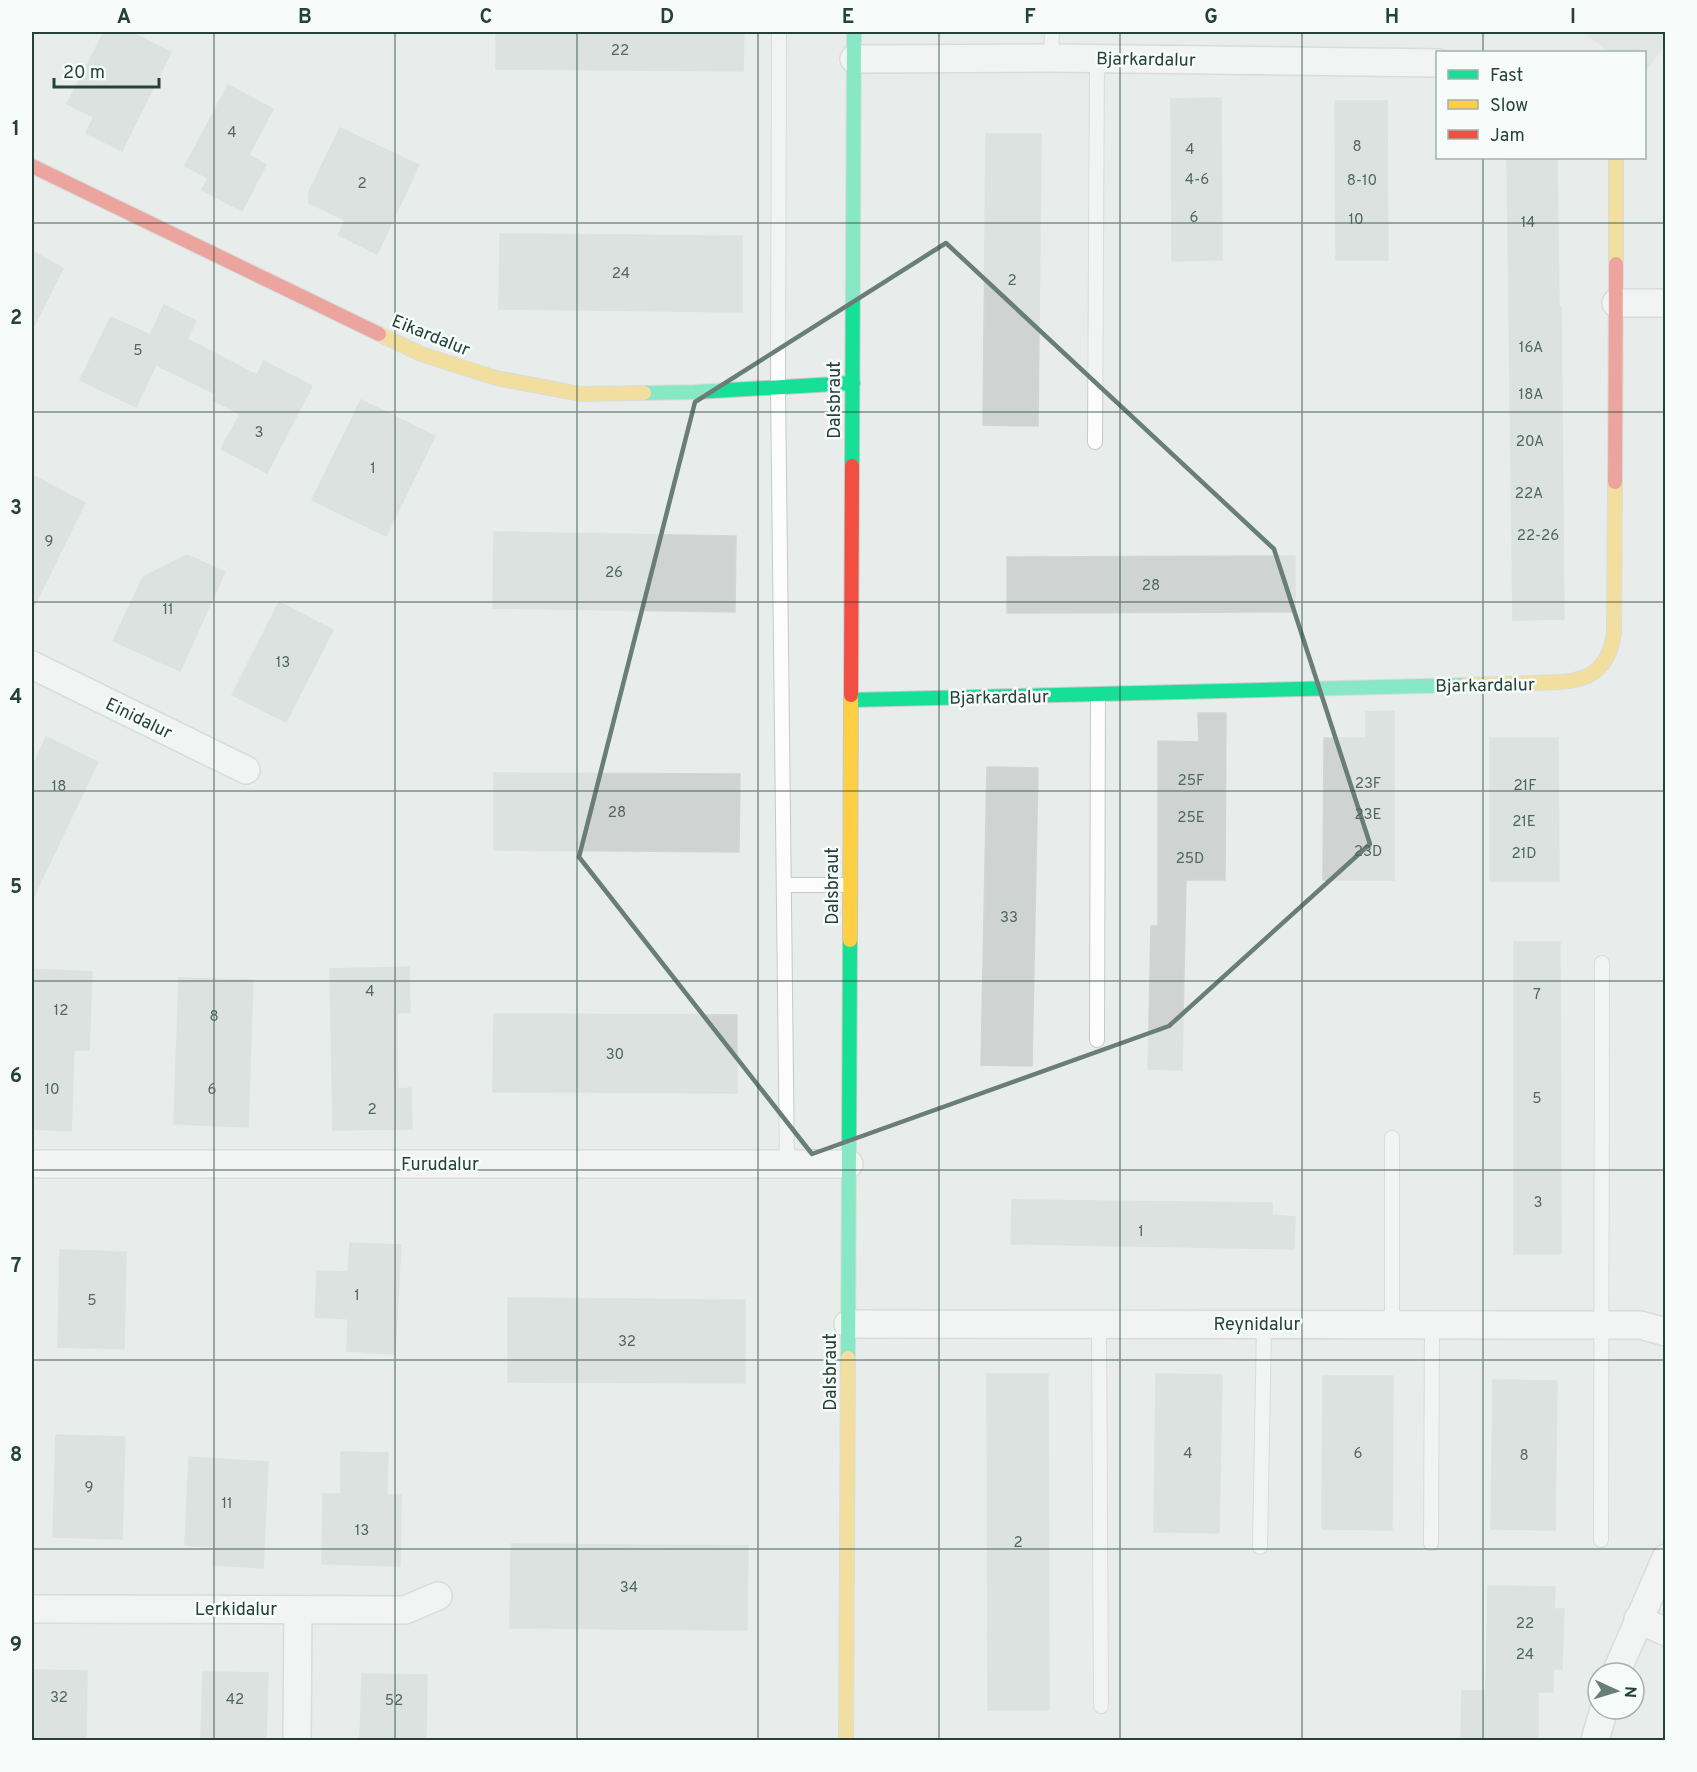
<svg xmlns="http://www.w3.org/2000/svg" width="1697" height="1772" viewBox="0 0 1697 1772" font-family="Overpass,sans-serif">
  <style>
    .built { fill: #d6dedb }
    .building { fill: #cfd4d2; stroke: #d1d6d4; stroke-width: 1.5 }
    .lines { fill: none; stroke-linecap: round; stroke-linejoin: round }
    .lane-casing { stroke: #c5cac8; stroke-width: 16 }
    .street-casing { stroke: #c5cac8; stroke-width: 30 }
    .fast-casing { stroke: #c3cbc8; stroke-width: 16 }
    .slow-casing { stroke: #c3cbc8; stroke-width: 16 }
    .jam-casing { stroke: #c3cbc8; stroke-width: 16 }
    .lane { stroke: #fcfcfc; stroke-width: 14 }
    .street { stroke: #fcfcfc; stroke-width: 27 }
    .fast { stroke: #16e098; stroke-width: 14 }
    .slow { stroke: #ffcf43; stroke-width: 14 }
    .jam { stroke: #f24e42; stroke-width: 14 }
    .marked { fill: none; stroke: #697e78; stroke-width: 4.5; stroke-linejoin: round }
    .grid { fill: none; stroke: #24423a; stroke-width: 1.5; stroke-opacity: 0.55 }
    .labels { text-anchor: middle; stroke-width: 5; stroke-linejoin: round; paint-order: stroke }
    .number-label { font-size: 15px; fill: #506761 }
    .street-label { font-size: 18px; fill: #24423a; stroke: #f7fbf9 }
    .neatline { fill: none; stroke: #24423a; stroke-width: 2 }
    .grid-label { font-size: 20px; text-anchor: middle; font-weight: bold; fill: #24423a }
  </style>
  <rect width="100%" height="100%" fill="#e8edeb"/>
  <!-- built -->
  <path class="built" d="M1584 32H1665V46L1645 72 1644 52H1608Z"/>
  <!-- building -->
  <g class="building">
    <path d="M104 32H131L171 52 122 151 86 133 94 117 67 104Z"/>
    <path d="M496 32H744L743 71 496 69Z"/>
    <path d="M228 85 273 109 249 155 266 165 242 211 202 190 208 178 185 166Z"/>
    <path d="M1221 98 1222 260 1172 261 1171 99Z"/>
    <path d="M1335 101H1387L1388 260H1336Z"/>
    <path d="M340 128 419 165 377 254 338 235 345 220 309 203V192Z"/>
    <path d="M986 134H1041L1038 426 983 425Z"/>
    <path d="M1507 158H1557L1559 307H1561L1564 619 1513 620Z"/>
    <path d="M500 234 742 236V312L499 309Z"/>
    <path d="M32 251 63 268 32 330Z"/>
    <path d="M164 305 196 321 187 339 257 375 264 361 312 386 267 473 221 449 240 414 213 400 216 394 156 365 136 407 80 380 111 317 150 335Z"/>
    <path d="M361 400 435 436 386 536 312 500Z"/>
    <path d="M32 475 85 503 32 610Z"/>
    <path d="M494 532 736 536 735 612 493 608Z"/>
    <path d="M187 555 225 572 180 671 113 641 143 577Z"/>
    <path d="M1295 556V612L1007 613V557Z"/>
    <path d="M279 602 333 630 286 722 232 695Z"/>
    <path d="M1394 711V880H1323L1324 738H1366V712Z"/>
    <path d="M1198 713H1226L1225 880H1186L1182 1070 1148 1069 1151 926H1158V741L1199 742Z"/>
    <path d="M46 737 98 762 32 900V768Z"/>
    <path d="M1490 738H1558L1559 881H1490Z"/>
    <path d="M987 767 1038 768 1032 1066 981 1065Z"/>
    <path d="M494 773 740 774 739 852 494 850Z"/>
    <path d="M1514 942H1560L1561 1254H1514Z"/>
    <path d="M409 967 410 1012 397 1013V1049L398 1089 411 1088 412 1129 333 1130 330 969Z"/>
    <path d="M32 969 92 972 89 1050H74L71 1131 32 1129Z"/>
    <path d="M179 978 253 980 248 1127 174 1124Z"/>
    <path d="M494 1014 737 1015V1093L493 1092Z"/>
    <path d="M1012 1200 1272 1203V1215L1295 1217 1294 1249 1011 1244Z"/>
    <path d="M350 1243 401 1245 395 1354 347 1351 348 1319 315 1317 317 1271 348 1272Z"/>
    <path d="M60 1250 126 1252 124 1349 58 1347Z"/>
    <path d="M508 1298 745 1300V1383L508 1382Z"/>
    <path d="M987 1374H1048L1049 1710H988Z"/>
    <path d="M1156 1374 1222 1375 1219 1533 1154 1532Z"/>
    <path d="M1323 1376H1393L1392 1530 1322 1529Z"/>
    <path d="M1493 1380 1557 1381 1555 1530 1491 1529Z"/>
    <path d="M56 1435 125 1437 122 1539 53 1537Z"/>
    <path d="M341 1452 388 1453 387 1495H401L400 1566 322 1564 323 1494H341Z"/>
    <path d="M189 1457 268 1462 263 1568 213 1565 214 1547 185 1545Z"/>
    <path d="M511 1544 748 1546 747 1630 510 1628Z"/>
    <path d="M1488 1586 1555 1587 1554 1609H1564L1562 1669H1553V1692H1538V1740H1461L1462 1691H1486Z"/>
    <path d="M32 1670 87 1671 86 1740H32Z"/>
    <path d="M203 1672 268 1673 266 1740H201Z"/>
    <path d="M362 1674 427 1675 426 1740H360Z"/>
  </g>
  <g class="lines">
    <defs>
      <g id="lane">
        <path d="M779 32 778 388 787 1164"/>
        <path d="M1051 58 1052 32"/>
        <path d="M1095 442 1097 59"/>
        <path d="M784 885H850"/>
        <path d="M1097 1040 1098 694"/>
        <path d="M1099 1324 1101 1706"/>
        <path d="M1392 1324V1138"/>
        <path d="M1601 1540 1602 963"/>
        <path d="M1431 1543 1432 1324"/>
        <path d="M1260 1547 1264 1324"/>
      </g>
      <g id="street">
        <path d="M854 59 1051 58 1438 63"/>
        <path d="M1616 303H1666"/>
        <path d="M32 665 246 770"/>
        <path d="M32 1164H849"/>
        <path d="M848 1324 1602 1325H1640L1666 1332"/>
        <path d="M32 1609 405 1610 438 1596"/>
        <path d="M1638 1619 1666 1632"/>
        <path d="M1616 1673 1666 1558"/>
        <path d="M297 1740 298 1610"/>
        <path d="M1595 1740 1604 1709"/>
      </g>
      <g id="fast">
        <path d="M644 393 695 392 853 383"/>
        <path d="M852 466 854 32"/>
        <path d="M851 700 1465 685"/>
        <path d="M848 1358 850 940"/>
      </g>
      <g id="slow">
        <path d="M1616 264V158"/>
        <path d="M379 334 421 354 496 378 581 394 644 393"/>
        <path d="M1465 685C1487 684 1509 684 1531 683 1573 682 1607 684 1614 633L1615 482"/>
        <path d="M850 940 851 695"/>
        <path d="M846 1740 848 1358"/>
      </g>
      <g id="jam">
        <path d="M32 166 379 334"/>
        <path d="M1615 482 1616 264"/>
        <path d="M851 695 852 466"/>
      </g>
    </defs>
    <!-- lane casing -->
    <use href="#lane" class="lane-casing"/>
    <!-- street casing -->
    <use href="#street" class="street-casing"/>
    <!-- fast casing -->
    <use href="#fast" class="fast-casing"/>
    <!-- slow casing -->
    <use href="#slow" class="slow-casing"/>
    <!-- jam casing -->
    <use href="#jam" class="jam-casing"/>
    <!-- lane -->
    <use href="#lane" class="lane"/>
    <!-- street -->
    <use href="#street" class="street"/>
    <!-- fast -->
    <use href="#fast" class="fast"/>
    <!-- slow -->
    <use href="#slow" class="slow"/>
    <!-- jam -->
    <use href="#jam" class="jam"/>
  </g>
  <!-- marked area -->
  <path d="M0 0H1697V1772H0ZM946 243 1274 549 1370 844 1169 1026 812 1154 579 857 695 402Z" fill="#e8edeb" fill-opacity=".55" fill-rule="evenodd"/>
  <path class="marked" d="M946 243 1274 549 1370 844 1169 1026 812 1154 579 857 695 402Z"/>
  <!-- grid -->
  <path class="grid" d="M214 32V1740M395 32V1740M577 32V1740M758 32V1740M939 32V1740M1120 32V1740M1302 32V1740M1483 32V52M1483 158V1740M32 223H1666M32 412H1666M32 602H1666M32 791H1666M32 981H1666M32 1170H1666M32 1360H1666M32 1549H1666"/>
  <g class="labels">
    <!-- number labels -->
    <g class="number-label">
      <text x="620" y="55">22</text>
      <text x="232" y="137">4</text>
      <text x="1357" y="151">8</text>
      <text x="1190" y="154">4</text>
      <text x="1197" y="184">4-6</text>
      <text x="1362" y="185">8-10</text>
      <text x="362" y="188">2</text>
      <text x="1194" y="222">6</text>
      <text x="1356" y="224">10</text>
      <text x="1528" y="227">14</text>
      <text x="621" y="278">24</text>
      <text x="1012" y="285">2</text>
      <text x="1531" y="352">16A</text>
      <text x="138" y="355">5</text>
      <text x="1531" y="399">18A</text>
      <text x="259" y="437">3</text>
      <text x="1530" y="446">20A</text>
      <text x="373" y="473">1</text>
      <text x="1529" y="498">22A</text>
      <text x="1538" y="540">22-26</text>
      <text x="49" y="546">9</text>
      <text x="614" y="577">26</text>
      <text x="1151" y="590">28</text>
      <text x="168" y="614">11</text>
      <text x="283" y="667">13</text>
      <text x="1191" y="785">25F</text>
      <text x="1368" y="788">23F</text>
      <text x="1525" y="790">21F</text>
      <text x="59" y="791">18</text>
      <text x="617" y="817">28</text>
      <text x="1368" y="819">23E</text>
      <text x="1191" y="822">25E</text>
      <text x="1524" y="826">21E</text>
      <text x="1368" y="856">23D</text>
      <text x="1524" y="858">21D</text>
      <text x="1190" y="863">25D</text>
      <text x="1009" y="922">33</text>
      <text x="370" y="996">4</text>
      <text x="1537" y="999">7</text>
      <text x="61" y="1015">12</text>
      <text x="214" y="1021">8</text>
      <text x="615" y="1059">30</text>
      <text x="52" y="1094">10</text>
      <text x="212" y="1094">6</text>
      <text x="1537" y="1103">5</text>
      <text x="372" y="1114">2</text>
      <text x="1538" y="1207">3</text>
      <text x="1141" y="1236">1</text>
      <text x="357" y="1300">1</text>
      <text x="92" y="1305">5</text>
      <text x="627" y="1346">32</text>
      <text x="1188" y="1458">4</text>
      <text x="1358" y="1458">6</text>
      <text x="1524" y="1460">8</text>
      <text x="89" y="1492">9</text>
      <text x="227" y="1508">11</text>
      <text x="362" y="1535">13</text>
      <text x="1018" y="1547">2</text>
      <text x="629" y="1592">34</text>
      <text x="1525" y="1628">22</text>
      <text x="1525" y="1659">24</text>
      <text x="59" y="1702">32</text>
      <text x="235" y="1704">42</text>
      <text x="394" y="1705">52</text>
    </g>
    <!-- street labels -->
    <g class="street-label">
      <text transform="translate(1146 59) rotate(1)" y="6">Bjarkardalur</text>
      <text transform="translate(431 335) rotate(22)" y="6">Eikardalur</text>
      <text transform="translate(834 400) rotate(-90)" y="6">Dalsbraut</text>
      <text transform="translate(1485 685) rotate(-1)" y="6">Bjarkardalur</text>
      <text transform="translate(999 697) rotate(-1)" y="6">Bjarkardalur</text>
      <text transform="translate(139 718) rotate(26)" y="6">Einidalur</text>
      <text transform="translate(832 886) rotate(-90)" y="6">Dalsbraut</text>
      <text x="440" y="1170">Furudalur</text>
      <text x="1257" y="1330">Reynidalur</text>
      <text transform="translate(830 1372) rotate(-90)" y="6">Dalsbraut</text>
      <text x="236" y="1615">Lerkidalur</text>
    </g>
  </g>
  <!-- border -->
  <rect width="1697" height="1772" fill="none" stroke="#f7fbf9" stroke-width="66"/>
  <!-- legend -->
  <rect x="1436" y="51" width="210" height="108" fill="#f7fbf9" stroke="#a3b1ad" stroke-width="1.5"/>
  <rect x="1448" y="70" width="30" height="9" fill="#16e098" stroke="#a3b1ad" stroke-width="1.5"/>
  <text x="1490" y="81" font-size="18" fill="#24423a">Fast</text>
  <rect x="1448" y="100" width="30" height="9" fill="#ffcf43" stroke="#a3b1ad" stroke-width="1.5"/>
  <text x="1490" y="111" font-size="18" fill="#24423a">Slow</text>
  <rect x="1448" y="130" width="30" height="9" fill="#f24e42" stroke="#a3b1ad" stroke-width="1.5"/>
  <text x="1490" y="141" font-size="18" fill="#24423a">Jam</text>
  <!-- north arrow -->
  <g transform="translate(1616 1691) rotate(94)"><circle r="28" fill="#f7fbf9" stroke="#a3b1ad" stroke-width="1.5"/>
  <path d="M0-4.5L10 22L0 15L-10 22Z" fill="#697e78"/>
  <text y="-9" font-size="16" font-weight="bold" text-anchor="middle" fill="#24423a">N</text>
  </g>
  <!-- scale -->
  <path d="M54 78v9h105v-9" fill="none" stroke="#24423a" stroke-width="3"/>
  <text x="63" y="78" font-size="18" fill="#24423a" stroke="#f7fbf9" stroke-width="4.5" paint-order="stroke">20 m</text>
  <rect x="33" y="33" width="1631" height="1706" class="neatline"/>
  <g class="grid-label">
    <text x="124" y="23">A</text>
    <text x="305" y="23">B</text>
    <text x="486" y="23">C</text>
    <text x="667" y="23">D</text>
    <text x="848" y="23">E</text>
    <text x="1030" y="23">F</text>
    <text x="1211" y="23">G</text>
    <text x="1392" y="23">H</text>
    <text x="1573" y="23">I</text>
    <text x="16" y="135">1</text>
    <text x="16" y="324">2</text>
    <text x="16" y="514">3</text>
    <text x="16" y="703">4</text>
    <text x="16" y="893">5</text>
    <text x="16" y="1082">6</text>
    <text x="16" y="1272">7</text>
    <text x="16" y="1461">8</text>
    <text x="16" y="1651">9</text>
  </g>
</svg>
